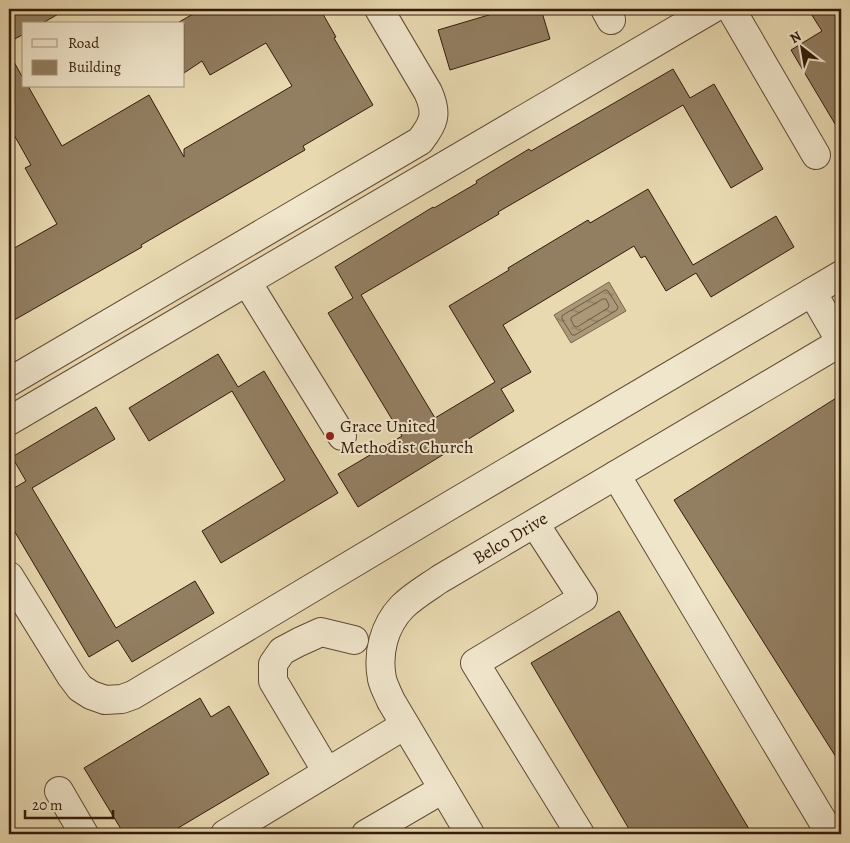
<svg xmlns="http://www.w3.org/2000/svg" width="850" height="843" viewBox="0 0 850 843" font-family="Alegreya,serif">
  <style>
    .water { fill: url(#water-ripples); stroke: #7b664c }
    .lines { fill: none; stroke-linecap: round; stroke-linejoin: round }
    .shore { stroke: #705a41; stroke-width: 1 }
    .building { fill: #927e61; stroke: #341b0a }
    .minor-casing { stroke: #614a34; stroke-width: 30 }
    .minor { stroke: #f0e6cc; stroke-width: 28 }
    .poi-dot { fill: #8f2418; stroke: #f0e6cc; stroke-width: 2 }
    .labels { text-anchor: middle; stroke-width: 4; stroke-linejoin: round; paint-order: stroke }
    .poi-label { font-size: 18px; fill: #341b0a; stroke: #f0e6cc; text-anchor: start }
    .street-label { font-size: 18px; fill: #341b0a; stroke: #f0e6cc }
  </style>
  <defs>
    <pattern id="water-ripples" width="26" height="14" patternUnits="userSpaceOnUse" patternTransform="scale(1.25)"><rect width="26" height="14" fill="#ab9878"/><path d="M2 4q2-2 4 0t4 0M15 11q2-2 4 0t4 0" fill="none" stroke="#8c7b61"/></pattern>
  </defs>
  <rect width="100%" height="100%" fill="#e8d9b1"/>
  <filter id="stains"><feTurbulence type="fractalNoise" baseFrequency=".004" numOctaves="4"/><feColorMatrix values="0 0 0 0 .2 0 0 0 0 .09 0 0 0 0 .02 0 0 0 .5 -.17"/></filter>
  <radialGradient id="worn" r=".72"><stop offset=".6" stop-color="#630" stop-opacity="0"/><stop offset="1" stop-color="#630" stop-opacity=".3"/></radialGradient>
  <!-- water -->
  <path class="water" d="M609 282 626 311 571 343 554 315Z"/>
  <g class="lines">
    <!-- shore -->
    <g class="shore">
      <path d="M606 290 608 291 618 307 617 310 575 335H572L562 319V316Z"/>
      <path d="M603 299H606L609 305 608 308 577 327 574 326 571 320V318Z"/>
    </g>
  </g>
  <!-- building -->
  <g class="building">
    <path d="M9 9H67L41 24H24V34L9 42Z"/>
    <path d="M202 9H320L336 37 334 38 373 105 303 146 305 150 141 245 142 247 9 323V251L57 224 25 168 31 165 9 126V53L24 80V86H28L62 146 149 95 184 157V149L292 86 266 43 210 75 202 61 184 73V24H180L179 22Z"/>
    <path d="M509 9H541L550 39 450 70 438 30Z"/>
    <path d="M808 9H841V134L791 50 822 31Z"/>
    <path d="M673 69 690 98 714 84 763 169 731 188 683 105 498 212 499 214 361 295 435 418 495 382 449 306 509 270 508 268 588 220 590 223 648 189 693 265 776 216 794 247 711 297 696 273 666 291 645 256 641 258 634 246 503 325 531 372 501 389 514 411 358 507 338 474 402 436 328 313 353 298 335 267 433 207 434 208 477 183 476 181 529 149 531 151Z"/>
    <path d="M218 354 238 387 264 371 338 493 221 563 202 531 285 480 232 391 149 441 129 408Z"/>
    <path d="M841 395V765L674 500Z"/>
    <path d="M96 407 115 439 32 488 116 628 195 581 214 613 132 662 118 640 89 657 9 522V491L26 481 12 457Z"/>
    <path d="M619 611 752 834H632L531 663Z"/>
    <path d="M200 698 211 717 229 706 269 774 168 834H124L84 768Z"/>
  </g>
  <g class="lines">
    <defs>
      <g id="minor">
        <path d="M605 9 611 20"/>
        <path d="M731 9 816 155"/>
        <path d="M247 282 342 436"/>
        <path d="M812 292 841 342"/>
        <path d="M9 382 420 141C434 123 438 114 428 92L379 9"/>
        <path d="M9 421 712 9"/>
        <path d="M616 475 825 825 839 834"/>
        <path d="M535 524 583 598 475 663 580 834"/>
        <path d="M9 576 71 676 80 688 91 695 105 700 122 699 133 695 449 506 841 275"/>
        <path d="M327 772 273 681V664L282 651 299 642 321 632 354 640"/>
        <path d="M59 791 84 834"/>
        <path d="M225 834 405 725"/>
        <path d="M366 834 443 789"/>
        <path d="M470 834 391 701C388 694 384 687 382 679 377 653 384 626 402 607 413 596 427 588 440 579L841 342"/>
      </g>
    </defs>
    <!-- minor casing -->
    <use href="#minor" class="minor-casing"/>
    <!-- minor -->
    <use href="#minor" class="minor"/>
  </g>
  <!-- markers -->
  <circle class="poi-dot" cx="330" cy="436" r="5"/>
  <g class="labels">
    <!-- poi labels -->
    <g class="poi-label">
      <text x="340" y="432">Grace United<tspan x="340" dy="21">Methodist Church</tspan></text>
    </g>
    <!-- street labels -->
    <g class="street-label">
      <text transform="translate(510 538) rotate(-31)" y="6">Belco Drive</text>
    </g>
  </g>
  <!-- margin -->
  <rect width="850" height="843" fill="none" stroke="#e8d9b1" stroke-width="30"/>
  <rect x="10" y="10" width="830" height="823" fill="none" stroke="#341b0a" stroke-width="2.5"/>
  <rect x="15" y="15" width="820" height="813" fill="none" stroke="#341b0a"/>
  <!-- legend -->
  <rect x="22" y="22" width="162" height="65" fill="#f0e6cc" stroke="#a5957e"/>
  <rect x="32" y="39" width="25" height="8" fill="#f0e6cc" stroke="#a5957e"/>
  <text x="68" y="48" font-size="15" fill="#341b0a">Road</text>
  <rect x="32" y="60" width="25" height="15" fill="#927e61" stroke="#a5957e"/>
  <text x="68" y="72" font-size="15" fill="#341b0a">Building</text>
  <!-- north arrow -->
  <g transform="translate(802 48) rotate(329)" stroke="#f0e6cc" stroke-width="4" paint-order="stroke">
  <path d="M0-4L9 19L0 12L-9 19Z" fill="#341b0a"/>
  <text y="-8" font-size="14" font-weight="bold" text-anchor="middle" fill="#341b0a">N</text>
  </g>
  <!-- scale -->
  <path d="M25 810v8h88v-8" fill="none" stroke="#341b0a" stroke-width="2.5"/>
  <text x="32" y="810" font-size="15" fill="#341b0a" stroke="#f0e6cc" stroke-width="4" paint-order="stroke">20 m</text>
  <rect width="100%" height="100%" filter="url(#stains)"/>
  <rect width="100%" height="100%" fill="url(#worn)"/>
</svg>
